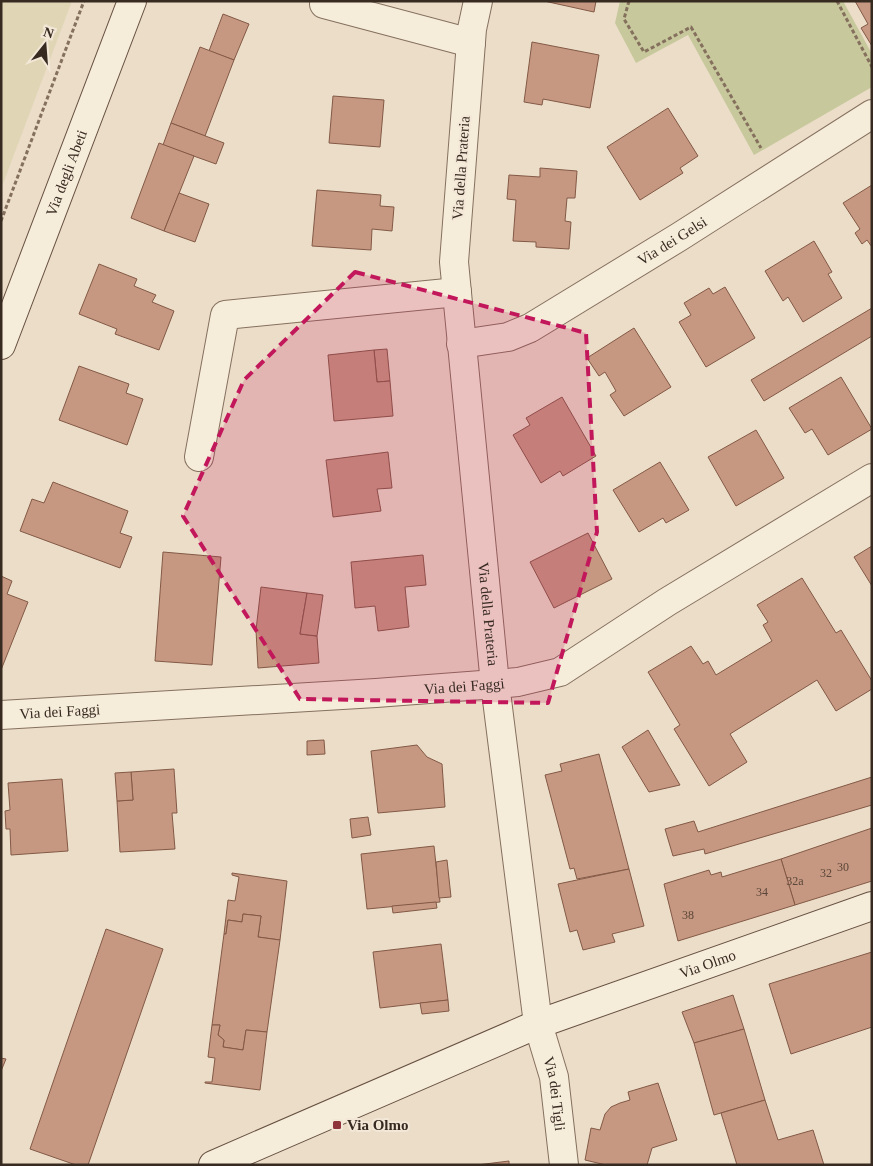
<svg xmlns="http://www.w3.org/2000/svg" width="873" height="1166" viewBox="0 0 873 1166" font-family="'Times New Roman',serif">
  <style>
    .farmland { fill: #e0d6b6 }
    .green { fill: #c7c89c }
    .building { fill: #c69881; stroke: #835946 }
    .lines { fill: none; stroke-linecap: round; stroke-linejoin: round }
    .street-casing { stroke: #85705e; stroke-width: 30 }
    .secondary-casing { stroke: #675141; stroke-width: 30 }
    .path { stroke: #85705e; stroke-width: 3; stroke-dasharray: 4 2.5; stroke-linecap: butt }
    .street { stroke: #f6ecda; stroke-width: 28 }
    .secondary { stroke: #f6ecda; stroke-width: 28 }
    .marked { fill: #c2185b; fill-opacity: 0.2; stroke: #c2185b; stroke-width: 4; stroke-dasharray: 10 6; stroke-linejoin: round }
    .poi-dot { fill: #8f333b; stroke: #f3e8d7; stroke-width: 2 }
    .labels { text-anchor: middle; stroke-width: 4; stroke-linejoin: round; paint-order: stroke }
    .number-label { font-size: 12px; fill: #5b4639 }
    .street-label { font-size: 15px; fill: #372a21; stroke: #f3e8d7 }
    .poi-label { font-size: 15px; font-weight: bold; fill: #372a21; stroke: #f3e8d7; text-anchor: start }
  </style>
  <rect width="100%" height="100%" fill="#ebddc8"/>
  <!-- farmland -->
  <path class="farmland" d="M1 1H72L1 189Z"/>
  <!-- green -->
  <path class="green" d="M620 1H843L872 54V87L754 155 688 35 636 63 615 23Z"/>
  <!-- building -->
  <g class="building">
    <path d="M544 1H596L594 12Z"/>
    <path d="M855 1H872V46L861 28 868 24Z"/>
    <path d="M223 14 249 24 234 60 209 51Z"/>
    <path d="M532 42 599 55 590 108 543 99 542 105 524 102Z"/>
    <path d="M200 47 234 60 205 136 171 123Z"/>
    <path d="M333 96 384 100 380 147 329 143Z"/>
    <path d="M668 108 698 156 680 168 683 173 640 200 607 147Z"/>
    <path d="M171 123 224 143 216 164 163 145Z"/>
    <path d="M159 143 194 156 164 231 131 218Z"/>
    <path d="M540 168 577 171 575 198H567L565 221 571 222 569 249 536 247V242L513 241 516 200 507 199 509 175 540 177Z"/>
    <path d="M872 185V247L867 240 862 244 855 233 860 229 843 203Z"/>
    <path d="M317 190 381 195 380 206 394 207 392 231 372 229 371 250 312 246Z"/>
    <path d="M179 193 209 204 195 242 164 231Z"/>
    <path d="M814 241 832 272 828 274 842 298 803 322 788 297 783 301 765 271Z"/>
    <path d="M99 264 137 279 134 286 156 295 152 302 174 311 159 350 115 334 117 329 79 314Z"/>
    <path d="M725 287 755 338 706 367 679 322 691 315 684 303 709 288 713 294Z"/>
    <path d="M872 308V336L764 401 751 380Z"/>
    <path d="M634 328 671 387 624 416 610 395 616 391 605 372 599 376 587 358Z"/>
    <path d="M387 349 390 381 377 382 374 350Z"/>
    <path d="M374 350 377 382 390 381 393 416 334 421 328 355Z"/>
    <path d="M79 366 129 384 126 393 143 399 127 445 59 420Z"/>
    <path d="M841 377 872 429 828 455 812 429 805 433 789 408Z"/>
    <path d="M562 397 596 456 563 476 560 471 541 483 513 435 530 425 526 418Z"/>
    <path d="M756 430 784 478 736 506 708 457Z"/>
    <path d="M388 452 392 488 377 489 381 511 333 517 326 460Z"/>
    <path d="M660 462 689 510 666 523 663 518 639 532 613 490Z"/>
    <path d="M53 482 128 511 120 533 132 537 120 568 20 531 32 499 44 503Z"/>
    <path d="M588 533 612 579 554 608 530 562Z"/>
    <path d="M872 546V586L854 557Z"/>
    <path d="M163 552 221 557 212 665 155 661Z"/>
    <path d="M423 555 426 585 405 587 409 627 378 631 375 606 355 608 351 562Z"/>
    <path d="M1 576 12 581 7 594 28 602 1 670Z"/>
    <path d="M802 578 836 633 841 630 872 681V689L836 711 817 680 730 734 747 762 709 786 674 729 680 725 648 672 691 646 703 664 708 661 716 675 772 641 763 625 768 622 757 605Z"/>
    <path d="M261 587 307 593 300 634 317 636 319 663 258 668 256 630Z"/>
    <path d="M307 593 323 595 317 636 300 634Z"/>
    <path d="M648 730 680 785 649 792 622 747Z"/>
    <path d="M324 740 325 754 307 755V741Z"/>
    <path d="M417 745 427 757 442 764 445 807 378 813 371 751Z"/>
    <path d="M599 754 629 869 577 879 574 868 570 869 545 775 562 771 560 764Z"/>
    <path d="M174 769 177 813H172L175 849 120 852 117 801 133 800 131 772Z"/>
    <path d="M131 772 133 800 117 801 115 773Z"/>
    <path d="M872 777V805L705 854 704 849 673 856 665 829 694 821 698 832Z"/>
    <path d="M62 779 68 851 11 855 10 829H6L5 811 10 810 8 783Z"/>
    <path d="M368 817 371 835 352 838 350 819Z"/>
    <path d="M872 828V881L795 905 781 859Z"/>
    <path d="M434 846 440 902 367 909 361 854Z"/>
    <path d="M781 859 795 905 678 941 664 884 709 870 711 875 721 872 722 877Z"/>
    <path d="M447 860 451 897 439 898 436 862Z"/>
    <path d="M629 869 644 926 612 934 615 942 583 950 577 930 570 932 558 884Z"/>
    <path d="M232 873 287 881 280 940 258 937 261 916 243 914 242 922 228 920 226 934H224L228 900 235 901 239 877 232 875Z"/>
    <path d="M436 902 437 908 393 913 392 906Z"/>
    <path d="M243 914 261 916 258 937 280 940 267 1032 246 1030 243 1050 223 1047 224 1040 218 1035 220 1025H212L224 934H226L228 920 242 922Z"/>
    <path d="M106 929 163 949 88 1165H76L30 1149Z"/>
    <path d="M441 944 448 1000 380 1008 373 952Z"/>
    <path d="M872 952V1027L791 1054 769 984Z"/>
    <path d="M733 995 744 1029 694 1043 682 1012Z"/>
    <path d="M448 1000 449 1011 422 1014 420 1003Z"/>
    <path d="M212 1025H220L218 1035 224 1040 223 1047 243 1050 246 1030 267 1032 260 1090 205 1083V1082H212L215 1058 208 1057Z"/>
    <path d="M744 1029 765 1100 714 1115 694 1043Z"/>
    <path d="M1 1058 6 1059 1 1071Z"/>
    <path d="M658 1083 677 1140 652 1148 647 1165H606L585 1160 591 1128 600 1130 605 1114 611 1107 620 1103 630 1100 628 1092Z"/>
    <path d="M765 1100 778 1140 813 1130 824 1165H737L721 1113Z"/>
    <path d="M509 1161V1165H477Z"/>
  </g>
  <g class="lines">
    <defs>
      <g id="street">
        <path id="s1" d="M478 1 472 29 454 262 495 684 538 1024 554 1077 564 1165"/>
        <path d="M324 4 471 43"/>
        <path id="s2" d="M461 344 508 337 530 328 679 237 872 114"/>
        <path d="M199 457 225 315 457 292"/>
        <path id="s3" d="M1 715 376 693 495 684 518 682 560 672 667 602 872 478"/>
      </g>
      <g id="secondary">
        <path id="s4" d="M1 345 132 1"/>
        <path id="s5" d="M213 1165 538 1024 872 906"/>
      </g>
    </defs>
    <!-- street casing -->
    <use href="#street" class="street-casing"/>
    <!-- secondary casing -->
    <use href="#secondary" class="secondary-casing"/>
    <!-- path -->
    <g class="path">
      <path d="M629 1 624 19 644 52 691 27 761 148"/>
      <path d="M837 1 872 67"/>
      <path d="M1 221 84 1"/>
    </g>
    <!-- street -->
    <use href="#street" class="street"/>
    <!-- secondary -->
    <use href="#secondary" class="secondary"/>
  </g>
  <!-- marked area -->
  <path class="marked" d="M355 272 586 333 597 532 548 703 300 699 183 516 244 380Z"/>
  <!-- markers -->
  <rect class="poi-dot" x="332" y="1120" width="10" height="10" rx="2.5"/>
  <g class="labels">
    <!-- number labels -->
    <g class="number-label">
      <text x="843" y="871">30</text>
      <text x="826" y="877">32</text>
      <text x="795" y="885">32a</text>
      <text x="762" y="896">34</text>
      <text x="688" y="919">38</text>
    </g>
    <!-- street labels -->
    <g class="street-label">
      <text transform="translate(461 168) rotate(-86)" y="5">Via della Prateria</text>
      <text dy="5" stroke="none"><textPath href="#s4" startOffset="184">Via degli Abeti</textPath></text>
      <text dy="5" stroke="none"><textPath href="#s2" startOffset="238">Via dei Gelsi</textPath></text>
      <text dy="5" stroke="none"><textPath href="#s1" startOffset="616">Via della Prateria</textPath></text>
      <text dy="5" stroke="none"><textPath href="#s3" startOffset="464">Via dei Faggi</textPath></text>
      <text dy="5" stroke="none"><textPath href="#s3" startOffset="59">Via dei Faggi</textPath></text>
      <text dy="5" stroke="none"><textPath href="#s5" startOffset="534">Via Olmo</textPath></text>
      <text dy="5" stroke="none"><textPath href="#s1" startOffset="1101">Via dei Tigli</textPath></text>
    </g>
    <!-- poi labels -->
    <g class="poi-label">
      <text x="347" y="1130">Via Olmo</text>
    </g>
  </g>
  <!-- border -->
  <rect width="873" height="1166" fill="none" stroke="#372a21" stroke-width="5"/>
  <!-- north arrow -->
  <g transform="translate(45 45) rotate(17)" stroke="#f3e8d7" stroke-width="4" paint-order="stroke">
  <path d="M0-4L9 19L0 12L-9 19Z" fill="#372a21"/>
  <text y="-8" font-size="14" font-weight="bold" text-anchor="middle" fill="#372a21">N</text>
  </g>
</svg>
